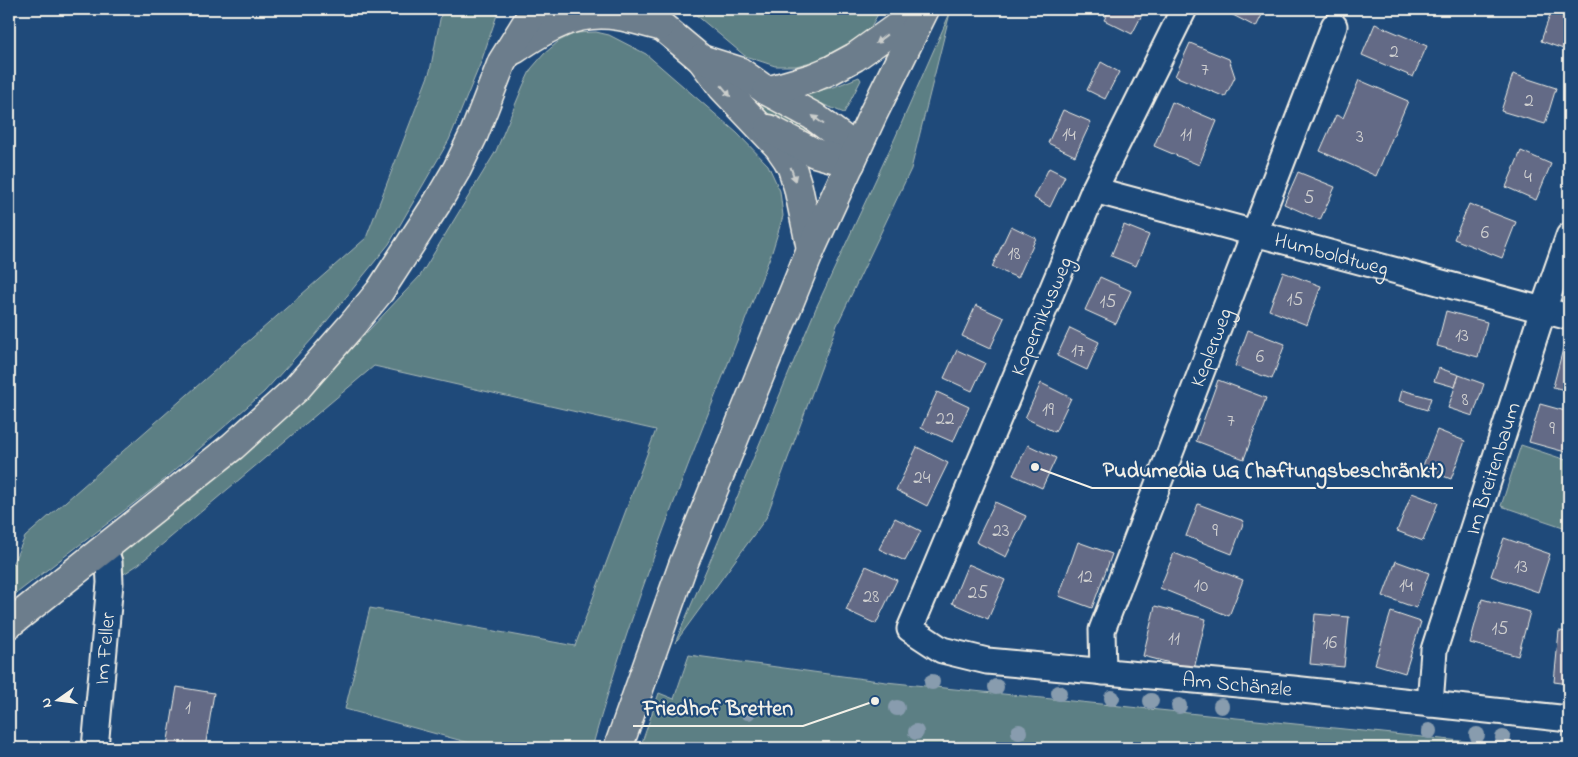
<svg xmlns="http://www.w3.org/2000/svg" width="1578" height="757" viewBox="0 0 1578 757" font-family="'Indie Flower',sans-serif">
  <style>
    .green { fill: #5c7f84; stroke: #a8b8b6 }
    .building { fill: #636b86; stroke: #f4f1e8 }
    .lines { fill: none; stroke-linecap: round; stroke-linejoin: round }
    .minor-casing { stroke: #f4f1e8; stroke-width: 29 }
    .primary-casing { stroke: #f4f1e8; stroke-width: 31 }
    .minor { stroke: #1f4a7a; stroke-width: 25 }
    .primary { stroke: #6c7d8c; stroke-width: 28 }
    .tree { fill: #889cae }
    .oneway { fill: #cbcecc }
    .labels { text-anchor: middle; stroke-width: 4.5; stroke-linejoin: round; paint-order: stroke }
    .number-label { font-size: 19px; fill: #d0d0d0 }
    .street-label { font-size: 21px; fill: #f4f1e8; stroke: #1f4a7a }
    .leader { fill: none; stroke: #f4f1e8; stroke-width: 2 }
    .callout-dot { fill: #f4f1e8; stroke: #1f4a7a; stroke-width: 2 }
    .callout-label { font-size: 22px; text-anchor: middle; font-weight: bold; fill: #f4f1e8; stroke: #1f4a7a; stroke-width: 4.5; stroke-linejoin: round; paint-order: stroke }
  </style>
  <rect width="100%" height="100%" fill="#1f4a7a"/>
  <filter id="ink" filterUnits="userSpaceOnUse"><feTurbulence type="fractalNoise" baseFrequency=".02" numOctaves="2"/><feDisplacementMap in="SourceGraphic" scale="10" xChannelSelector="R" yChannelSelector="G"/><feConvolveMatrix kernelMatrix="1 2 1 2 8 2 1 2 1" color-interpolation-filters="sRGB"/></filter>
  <g filter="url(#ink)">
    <!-- green -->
    <g class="green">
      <path d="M442 9H499L481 62 449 140 389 244 313 338 264 392 159 484 9 599V571L25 537 366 238 430 71Z"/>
      <path d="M689 9H881L870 28 858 41 829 57 796 66H775L745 56Z"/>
      <path d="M950 13 911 169 837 325 766 518 675 643 736 500 816 308 895 138Z"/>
      <path d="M596 32 609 35 646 54 737 133 768 165 780 191 783 216 772 252C708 416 639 578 592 748H488L345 709 370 608 575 646 656 430 374 366 139 564 110 583 109 562 301 402 420 276 496 151 523 86 531 69 544 54 559 41 575 33Z"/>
      <path d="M859 77 861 80 844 113 805 97V94L834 87Z"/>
      <path d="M760 101 814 131 821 140 819 144 797 136 757 106Z"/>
      <path d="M1521 445 1569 461V529L1501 506Z"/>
      <path d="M689 655 886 682 1529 748H640L659 693 674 699Z"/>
    </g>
    <!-- building -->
    <g class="building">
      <path d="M1110 9H1145L1132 34 1104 20Z"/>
      <path d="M1234 9H1265L1256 27 1231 14Z"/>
      <path d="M1552 9H1569V51L1541 41Z"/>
      <path d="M1375 24 1427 46 1413 77 1362 55Z"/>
      <path d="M1190 43 1229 59 1235 77 1225 97 1175 76Z"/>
      <path d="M1101 62 1119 72 1105 99 1087 90Z"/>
      <path d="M1513 74 1556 88 1545 124 1501 111Z"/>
      <path d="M1359 80 1408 101 1376 176 1320 151 1336 115 1343 118Z"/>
      <path d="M1172 102 1217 121 1199 165 1154 146Z"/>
      <path d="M1063 110 1091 122 1075 156 1048 143Z"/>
      <path d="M1521 151 1551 164 1536 200 1506 187Z"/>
      <path d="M1049 168 1065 176 1050 207 1034 198Z"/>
      <path d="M1298 172 1335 187 1320 220 1284 204Z"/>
      <path d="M1469 204 1516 222 1502 258 1454 239Z"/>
      <path d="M1124 225 1149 235 1136 266 1111 256Z"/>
      <path d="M1011 226 1036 238 1018 278 992 267Z"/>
      <path d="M1283 272 1321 286 1307 325 1269 310Z"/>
      <path d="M1100 277 1131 291 1116 324 1085 310Z"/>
      <path d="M976 305 1004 318 990 349 962 336Z"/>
      <path d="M1446 311 1487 322 1478 357 1437 346Z"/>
      <path d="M1070 328 1099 342 1087 370 1057 356Z"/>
      <path d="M1248 330 1285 344 1272 379 1235 366Z"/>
      <path d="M1563 349 1569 351V391L1553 387Z"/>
      <path d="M957 350 985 363 972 391 944 378Z"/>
      <path d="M1439 368 1459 375 1455 387 1434 381Z"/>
      <path d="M1459 375 1484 384 1473 416 1448 408Z"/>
      <path d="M1218 380 1266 398 1244 459 1196 441Z"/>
      <path d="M1041 383 1071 398 1055 432 1025 418Z"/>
      <path d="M1402 390 1431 398 1427 410 1399 401Z"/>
      <path d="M937 392 969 407 953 442 921 428Z"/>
      <path d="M1540 404 1569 412V453L1529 442Z"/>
      <path d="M1437 430 1465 441 1451 479 1422 468Z"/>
      <path d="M1028 445 1056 458 1042 488 1013 475Z"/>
      <path d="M917 447 948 463 927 506 896 490Z"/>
      <path d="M1412 493 1438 503 1423 541 1397 531Z"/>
      <path d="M995 502 1026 516 1006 557 976 542Z"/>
      <path d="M1198 504 1244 521 1232 554 1186 536Z"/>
      <path d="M895 518 921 531 905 561 879 549Z"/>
      <path d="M1504 538 1550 554 1538 592 1491 576Z"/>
      <path d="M1078 542 1112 554 1092 608 1059 596Z"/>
      <path d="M1174 553 1243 580 1229 616 1160 588Z"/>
      <path d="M1396 561 1429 573 1416 608 1383 596Z"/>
      <path d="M968 564 1005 580 988 619 952 603Z"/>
      <path d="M866 566 897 580 876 624 846 610Z"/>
      <path d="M1482 599 1530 612 1518 656 1470 643Z"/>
      <path d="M1155 606 1206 619 1194 669 1143 656Z"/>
      <path d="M1391 612 1421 622 1405 673 1375 664Z"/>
      <path d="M1315 614 1349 617 1344 667 1310 664Z"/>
      <path d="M1559 631 1569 632V684L1554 682Z"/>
      <path d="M177 687 214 693 205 748H180L167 746Z"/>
    </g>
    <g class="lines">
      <defs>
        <g id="minor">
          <path id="s1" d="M1184 9 1094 190 910 629 942 650 987 661 1293 689 1569 719"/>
          <path id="s2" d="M1094 190 1569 317"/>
          <path id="s3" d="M1103 672 1102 630 1334 26"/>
          <path id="s4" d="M1430 704 1434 650 1543 310 1569 236"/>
          <path id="s5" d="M95 748 110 583 109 562 104 549"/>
        </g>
        <g id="primary">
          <path d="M641 9 701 59 722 87 778 146 787 159 792 168 798 187 811 249"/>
          <path d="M514 50C546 28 577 9 618 16 632 18 646 23 660 26"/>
          <path d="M701 59 739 71 767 91 813 116 857 149"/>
          <path d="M767 91 812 78 831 70 855 57 897 27 922 13"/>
          <path d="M769 129 815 153 851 163"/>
          <path d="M9 624 233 446 296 389 352 325 380 291 437 203 457 169 474 134 502 62 535 9"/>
          <path d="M618 748 683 565 811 249 874 112 925 9"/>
        </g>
      </defs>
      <!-- minor casing -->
      <use href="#minor" class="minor-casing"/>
      <!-- primary casing -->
      <use href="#primary" class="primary-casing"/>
      <!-- minor -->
      <use href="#minor" class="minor"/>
      <!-- primary -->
      <use href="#primary" class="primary"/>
    </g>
    <!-- trees -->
    <g class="tree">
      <circle cx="932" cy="682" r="8"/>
      <circle cx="996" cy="687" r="8"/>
      <circle cx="1059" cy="693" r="8"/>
      <circle cx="1112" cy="698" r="8"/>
      <circle cx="1151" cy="701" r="8"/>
      <circle cx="1179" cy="706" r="8"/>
      <circle cx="1221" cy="706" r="8"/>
      <circle cx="897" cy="708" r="8"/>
      <circle cx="748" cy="712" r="8"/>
      <circle cx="1429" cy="731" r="8"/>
      <circle cx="916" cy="732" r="8"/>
      <circle cx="1019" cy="732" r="8"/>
      <circle cx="1477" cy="735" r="8"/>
      <circle cx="1503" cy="738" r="8"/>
    </g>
    <!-- one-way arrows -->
    <defs><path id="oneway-solid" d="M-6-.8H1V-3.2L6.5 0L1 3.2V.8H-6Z" transform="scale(1.25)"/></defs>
    <g class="oneway">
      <use href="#oneway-solid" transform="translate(881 39) rotate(142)"/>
      <use href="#oneway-solid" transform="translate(726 91) rotate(50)"/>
      <use href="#oneway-solid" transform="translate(818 120) rotate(-143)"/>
      <use href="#oneway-solid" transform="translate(793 174) rotate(71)"/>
    </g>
  </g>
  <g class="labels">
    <!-- number labels -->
    <g class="number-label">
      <text x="1394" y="57">2</text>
      <text x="1205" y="75">7</text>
      <text x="1529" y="106">2</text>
      <text x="1069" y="140">14</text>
      <text x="1186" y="140">11</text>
      <text x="1360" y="142">3</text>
      <text x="1528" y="182">4</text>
      <text x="1309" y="203">5</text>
      <text x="1485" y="238">6</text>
      <text x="1014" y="259">18</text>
      <text x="1295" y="305">15</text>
      <text x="1108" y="307">15</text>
      <text x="1462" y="341">13</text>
      <text x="1078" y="356">17</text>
      <text x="1260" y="362">6</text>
      <text x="1465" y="405">8</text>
      <text x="1048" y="415">19</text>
      <text x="945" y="424">22</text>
      <text x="1231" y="426">7</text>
      <text x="1552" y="434">9</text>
      <text x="922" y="483">24</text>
      <text x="1001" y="536">23</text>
      <text x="1215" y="536">9</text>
      <text x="1521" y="572">13</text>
      <text x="1085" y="582">12</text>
      <text x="1201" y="591">10</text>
      <text x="1406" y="591">14</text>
      <text x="978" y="598">25</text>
      <text x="871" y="602">28</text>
      <text x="1500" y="634">15</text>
      <text x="1174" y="644">11</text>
      <text x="1330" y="648">16</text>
      <text x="188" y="713">1</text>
    </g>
    <!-- street labels -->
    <g class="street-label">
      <text dy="7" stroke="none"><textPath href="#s2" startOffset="246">Humboldtweg</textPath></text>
      <text transform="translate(1041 316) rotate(-67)" y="7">Kopernikusweg</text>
      <text dy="7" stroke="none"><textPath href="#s3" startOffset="345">Keplerweg</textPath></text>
      <text dy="7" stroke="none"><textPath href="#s4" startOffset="245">Im Breitenbaum</textPath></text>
      <text dy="7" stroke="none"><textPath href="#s5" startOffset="100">Im Feller</textPath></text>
      <text dy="7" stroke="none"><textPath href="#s1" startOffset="1014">Am Schänzle</textPath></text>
    </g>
  </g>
  <!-- callouts -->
  <path class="leader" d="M1035 467L1092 488H1453M875 701L803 726H633"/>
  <g class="callout-dot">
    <circle cx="1035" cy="467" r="5"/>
    <circle cx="875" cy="701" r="5"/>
  </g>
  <g class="callout-label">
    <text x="1273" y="477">Pudumedia UG (haftungsbeschränkt)</text>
    <text x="718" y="715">Friedhof Bretten</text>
  </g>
  <!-- margin -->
  <rect width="1578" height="757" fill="none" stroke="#1f4a7a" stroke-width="30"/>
  <rect x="15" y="15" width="1548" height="727" fill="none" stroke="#f4f1e8" stroke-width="2" filter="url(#ink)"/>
  <!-- north arrow -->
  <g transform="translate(58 700) rotate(256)" stroke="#1f4a7a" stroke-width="4" paint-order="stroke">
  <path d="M0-4L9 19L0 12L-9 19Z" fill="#f4f1e8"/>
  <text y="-8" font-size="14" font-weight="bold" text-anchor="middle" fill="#f4f1e8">N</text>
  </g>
</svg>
